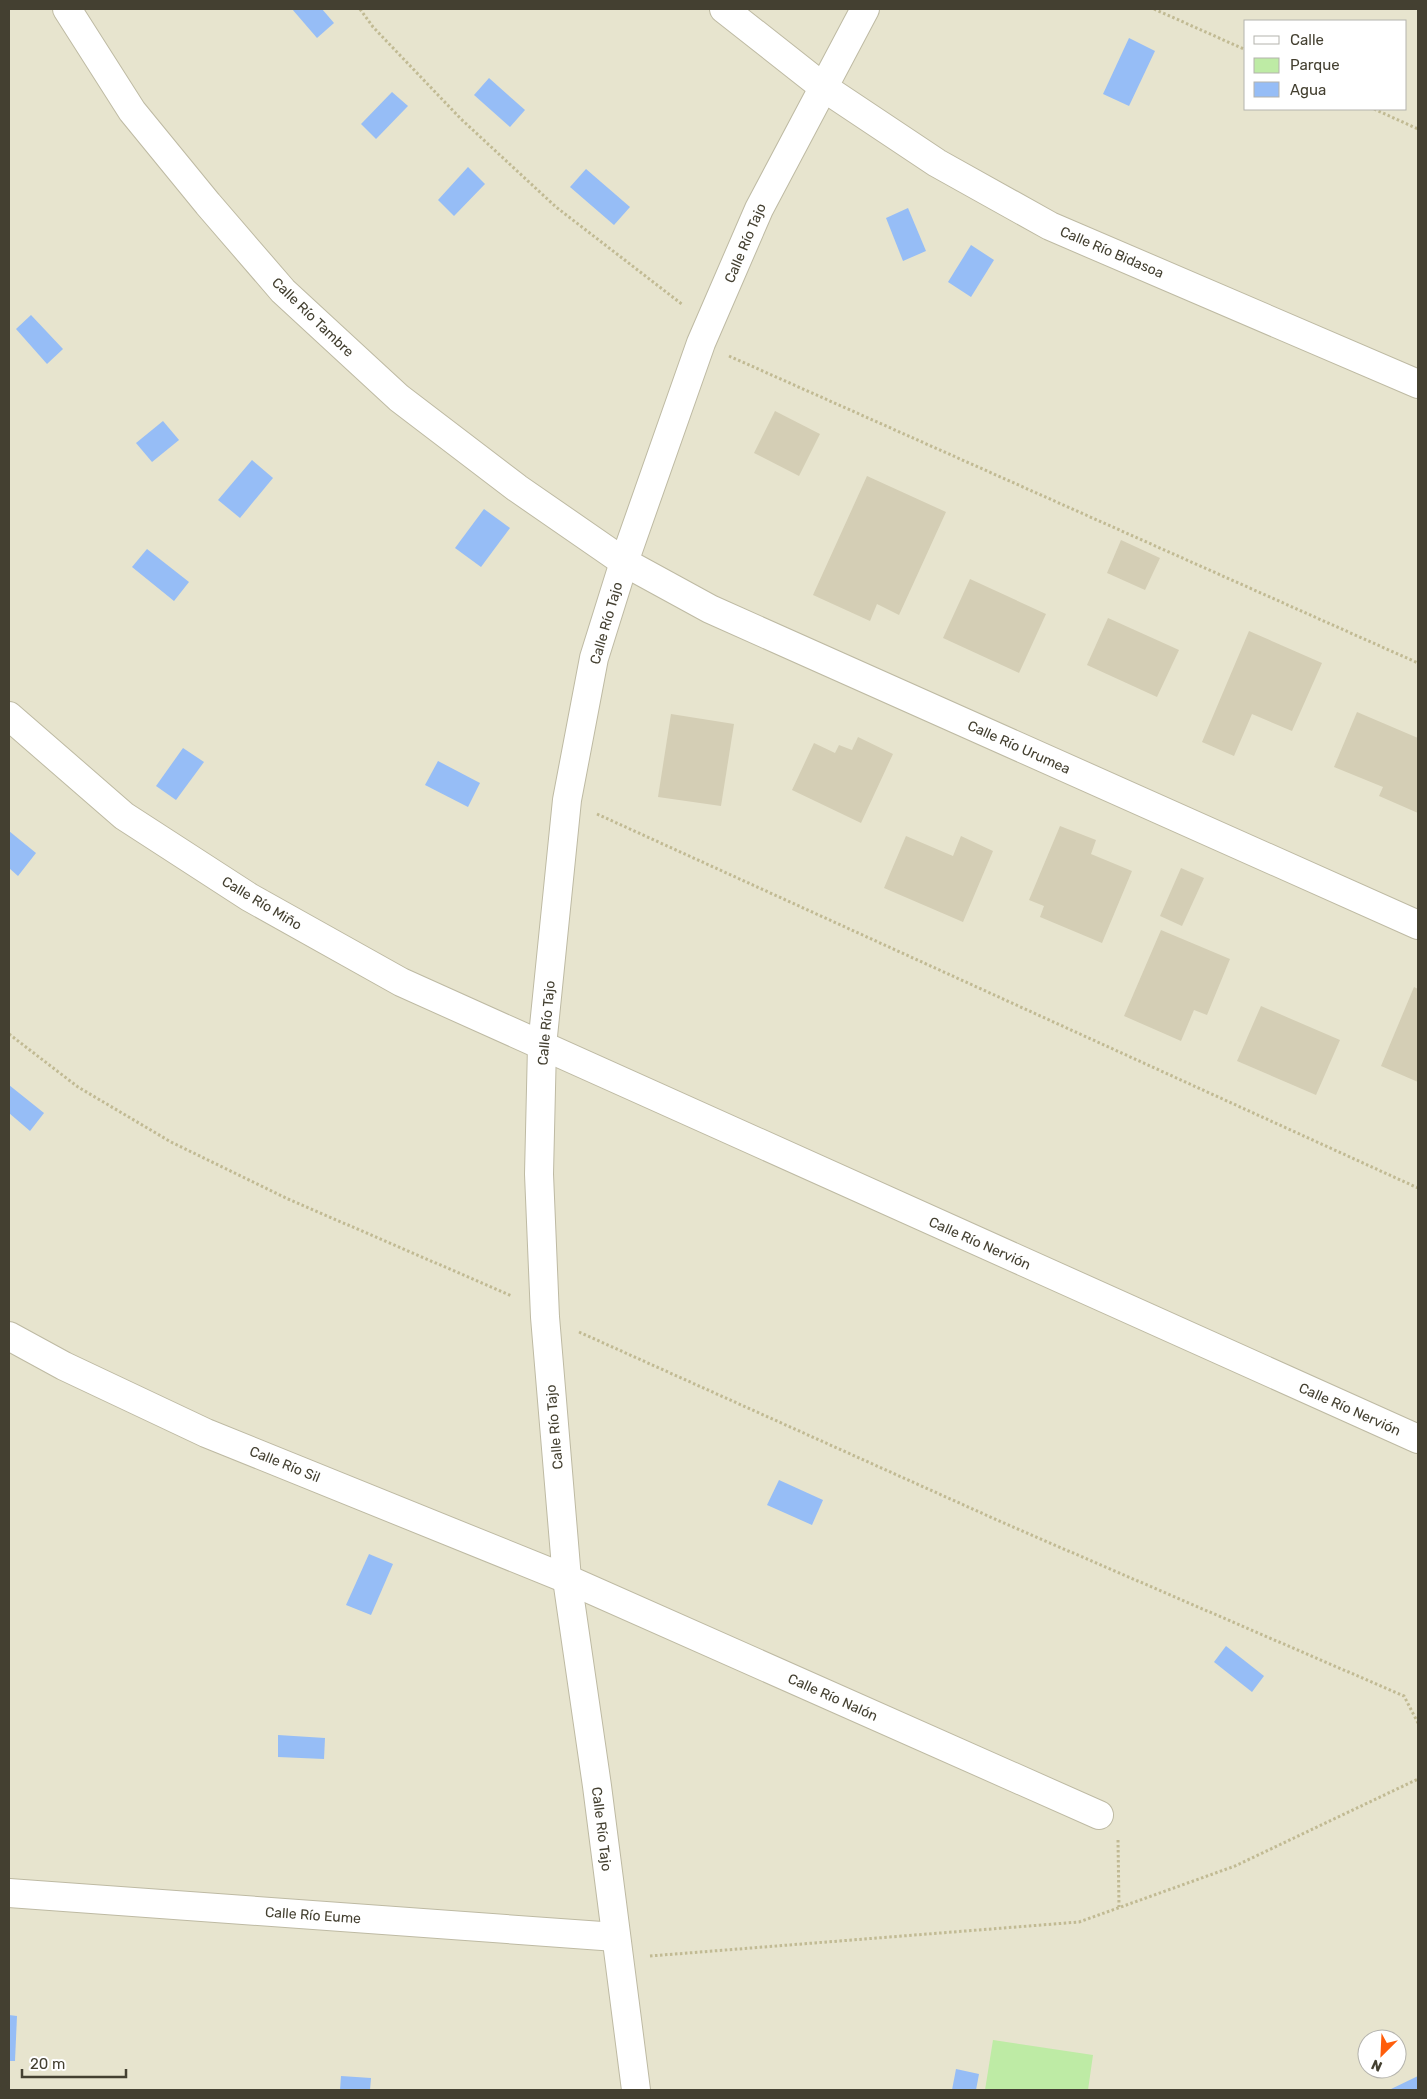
<svg xmlns="http://www.w3.org/2000/svg" width="1427" height="2099" viewBox="0 0 1427 2099" font-family="Rubik,sans-serif">
  <style>
    .residential { fill: #e7e4ce; fill-rule: evenodd }
    .green { fill: #beeba5 }
    .water { fill: #96bdf6 }
    .building { fill: #d4ceb5 }
    .lines { fill: none; stroke-linecap: round; stroke-linejoin: round }
    .minor-casing { stroke: #bebaa3; stroke-width: 30 }
    .path { stroke: #c1ba93; stroke-width: 3; stroke-dasharray: 2.5 2.5; stroke-linecap: butt }
    .minor { stroke: #fff; stroke-width: 28 }
    .labels { text-anchor: middle; stroke-width: 4; stroke-linejoin: round; paint-order: stroke }
    .street-label { font-size: 14px; fill: #444031; stroke: #fff }
  </style>
  <rect width="100%" height="100%" fill="#f2f0e1"/>
  <!-- residential -->
  <path class="residential" d="M9 9H1418V2090H9ZM1246 21H1406V109H1246ZM1367 2039H1397V2069H1367Z"/>
  <!-- green -->
  <path class="green" d="M993 2040 1093 2055 1088 2090H985Z"/>
  <!-- water -->
  <g class="water">
    <path d="M292 9H322L334 23 317 38Z"/>
    <path d="M1129 38 1155 51 1129 106 1103 94Z"/>
    <path d="M489 78 525 110 510 127 474 95Z"/>
    <path d="M392 92 408 106 376 139 361 124Z"/>
    <path d="M468 167 485 184 454 216 438 200Z"/>
    <path d="M586 169 630 207 614 225 570 187Z"/>
    <path d="M908 208 926 251 903 261 886 218Z"/>
    <path d="M971 245 994 260 971 297 948 282Z"/>
    <path d="M31 315 63 349 47 364 16 329Z"/>
    <path d="M163 421 179 440 152 462 136 443Z"/>
    <path d="M252 460 273 478 240 518 218 500Z"/>
    <path d="M484 509 510 528 481 567 455 548Z"/>
    <path d="M147 549 189 582 174 601 132 567Z"/>
    <path d="M183 748 204 762 176 800 156 786Z"/>
    <path d="M438 761 480 783 468 807 425 785Z"/>
    <path d="M9 831 36 853 18 876 9 868Z"/>
    <path d="M9 1085 44 1113 30 1131 9 1113Z"/>
    <path d="M779 1480 823 1500 812 1525 767 1505Z"/>
    <path d="M369 1554 393 1564 371 1615 346 1605Z"/>
    <path d="M1226 1646 1264 1676 1252 1692 1214 1662Z"/>
    <path d="M278 1735 325 1738 324 1759 278 1757Z"/>
    <path d="M9 2015 17 2016 15 2061H9Z"/>
    <path d="M956 2069 979 2074 976 2090H952Z"/>
    <path d="M341 2076 371 2078 370 2090H340Z"/>
    <path d="M1418 2076V2090H1389Z"/>
  </g>
  <!-- building -->
  <g class="building">
    <path d="M775 411 820 434 799 476 754 453Z"/>
    <path d="M867 476 946 512 899 615 877 604 870 621 813 595Z"/>
    <path d="M1121 540 1160 558 1145 590 1107 573Z"/>
    <path d="M970 579 1046 614 1019 673 943 638Z"/>
    <path d="M1108 618 1179 650 1157 697 1087 665Z"/>
    <path d="M1249 631 1322 663 1292 731 1252 714 1234 756 1202 742Z"/>
    <path d="M1357 712 1418 738V813L1379 796 1383 787 1334 767Z"/>
    <path d="M671 714 734 724 721 806 658 797Z"/>
    <path d="M858 737 893 754 861 823 792 790 814 743 835 753 839 745 852 750Z"/>
    <path d="M1060 826 1096 840 1091 854 1132 871 1102 943 1040 917 1044 906 1029 900Z"/>
    <path d="M906 836 953 856 961 836 993 851 963 922 884 888Z"/>
    <path d="M1181 868 1204 878 1182 926 1160 916Z"/>
    <path d="M1161 930 1230 959 1207 1015 1194 1010 1181 1041 1124 1016Z"/>
    <path d="M1414 987 1418 989V1082L1381 1066Z"/>
    <path d="M1261 1006 1340 1040 1316 1095 1237 1061Z"/>
  </g>
  <g class="lines">
    <defs>
      <g id="minor">
        <path d="M67 9 132 111 208 204 283 291 399 398 517 488 624 562 710 609 1418 925"/>
        <path d="M724 9 823 87 937 163 1050 226 1418 384"/>
        <path d="M9 716 124 816 249 897 401 982 1418 1439"/>
        <path d="M9 1336 64 1366 206 1433 567 1579 1099 1815"/>
        <path d="M9 1893 616 1937"/>
        <path d="M636 2090 597 1786 567 1579 545 1317 539 1174 542 1046 567 800 594 658 624 562 701 343 759 209 865 9"/>
      </g>
    </defs>
    <!-- minor casing -->
    <use href="#minor" class="minor-casing"/>
    <!-- path -->
    <g class="path">
      <path d="M360 9 373 27 461 119 556 207 683 305"/>
      <path d="M1154 9 1246 50"/>
      <path d="M1374 109 1418 129"/>
      <path d="M729 356 1418 663"/>
      <path d="M597 814 1418 1188"/>
      <path d="M9 1034 78 1087 171 1142 288 1199 512 1296"/>
      <path d="M579 1332 1006 1524 1404 1696 1418 1723"/>
      <path d="M1118 1840 1119 1907"/>
      <path d="M650 1956 1079 1922 1235 1866 1418 1779"/>
    </g>
    <!-- minor -->
    <use href="#minor" class="minor"/>
  </g>
  <g class="labels">
    <!-- street labels -->
    <g class="street-label">
      <text transform="translate(745 243) rotate(-67)" y="5">Calle Río Tajo</text>
      <text transform="translate(1112 252) rotate(23)" y="5">Calle Río Bidasoa</text>
      <text transform="translate(313 317) rotate(44)" y="5">Calle Río Tambre</text>
      <text transform="translate(606 623) rotate(-74)" y="5">Calle Río Tajo</text>
      <text transform="translate(1019 747) rotate(24)" y="5">Calle Río Urumea</text>
      <text transform="translate(262 903) rotate(31)" y="5">Calle Río Miño</text>
      <text transform="translate(546 1023) rotate(-85)" y="5">Calle Río Tajo</text>
      <text transform="translate(980 1243) rotate(24)" y="5">Calle Río Nervión</text>
      <text transform="translate(1350 1409) rotate(24)" y="5">Calle Río Nervión</text>
      <text transform="translate(554 1427) rotate(-95)" y="5">Calle Río Tajo</text>
      <text transform="translate(285 1464) rotate(22)" y="5">Calle Río Sil</text>
      <text transform="translate(833 1697) rotate(24)" y="5">Calle Río Nalón</text>
      <text transform="translate(602 1829) rotate(83)" y="5">Calle Río Tajo</text>
      <text transform="translate(313 1915) rotate(4)" y="5">Calle Río Eume</text>
    </g>
  </g>
  <!-- border -->
  <rect width="1427" height="2099" fill="none" stroke="#444031" stroke-width="20"/>
  <!-- legend -->
  <rect x="1244" y="20" width="162" height="90" fill="#ffffff" stroke="#b4b3ad"/>
  <rect x="1254" y="36" width="25" height="8" fill="#ffffff" stroke="#b4b3ad"/>
  <text x="1290" y="45" font-size="15" fill="#444031">Calle</text>
  <rect x="1254" y="58" width="25" height="15" fill="#beeba5" stroke="#b4b3ad"/>
  <text x="1290" y="70" font-size="15" fill="#444031">Parque</text>
  <rect x="1254" y="82" width="25" height="15" fill="#96bdf6" stroke="#b4b3ad"/>
  <text x="1290" y="95" font-size="15" fill="#444031">Agua</text>
  <!-- north arrow -->
  <g transform="translate(1382 2054) rotate(204)"><circle r="24" fill="#ffffff" stroke="#b4b3ad"/>
  <path d="M0-4L9 19L0 12L-9 19Z" fill="#ff5e0b"/>
  <text y="-8" font-size="14" font-weight="bold" text-anchor="middle" fill="#444031">N</text>
  </g>
  <!-- scale -->
  <path d="M22 2069v8h104v-8" fill="none" stroke="#444031" stroke-width="2.5"/>
  <text x="30" y="2069" font-size="15" fill="#444031" stroke="#ffffff" stroke-width="4" paint-order="stroke">20 m</text>
</svg>
